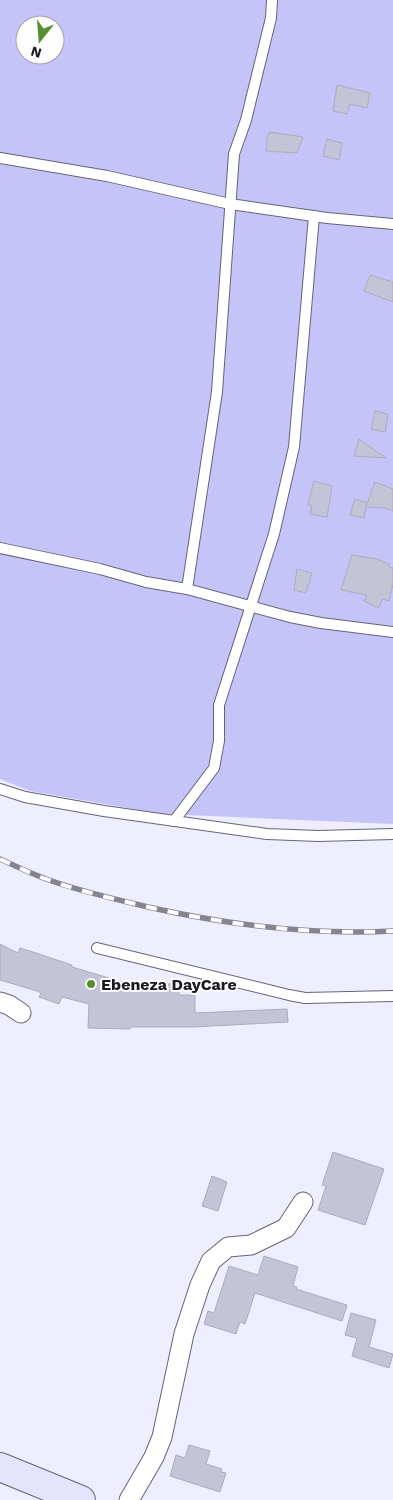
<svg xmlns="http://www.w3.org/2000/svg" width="393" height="1500" viewBox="0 0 393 1500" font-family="'Work Sans',sans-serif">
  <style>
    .green { fill: #c5c4f8; fill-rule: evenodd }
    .building { fill: #c4c4d8; stroke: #ababbe }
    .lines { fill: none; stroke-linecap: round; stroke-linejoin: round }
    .lane-casing { stroke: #656476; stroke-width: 12 }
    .street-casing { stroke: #656476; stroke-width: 21 }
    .secondary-casing { stroke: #656476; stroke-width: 30 }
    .lane { stroke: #fff; stroke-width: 10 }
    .street { stroke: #fff; stroke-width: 19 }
    .secondary { stroke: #e5e4fd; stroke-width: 28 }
    .rail-casing { stroke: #858590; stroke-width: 5.5 }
    .rail { stroke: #fdfdfd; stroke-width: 4; stroke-dasharray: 11; stroke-linecap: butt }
    .poi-dot { fill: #54902f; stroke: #fdfdfd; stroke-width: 2 }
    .labels { text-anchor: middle; stroke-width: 4; stroke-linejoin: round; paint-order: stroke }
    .poi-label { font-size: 16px; font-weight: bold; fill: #1a1a21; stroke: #fdfdfd; text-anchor: start }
  </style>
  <rect width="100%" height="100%" fill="#eeeefe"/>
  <!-- green -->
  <path class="green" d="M0 0H393V824L162 814 30 791 0 779ZM25 25H55V55H25Z"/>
  <!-- building -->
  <g class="building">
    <path d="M337 85 370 93 367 108 350 104 347 114 333 111Z"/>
    <path d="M270 132 303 137 297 153 266 151 267 137Z"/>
    <path d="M327 139 342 143 339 160 323 156Z"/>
    <path d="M370 275 393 282V302L364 291Z"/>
    <path d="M375 411 388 414 385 432 371 429Z"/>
    <path d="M359 439 386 458 354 456Z"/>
    <path d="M314 481 332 486 327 517 310 514 312 506 308 505Z"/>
    <path d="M375 482 393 489V511L385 508 366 507 364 518 350 515 355 499 367 503 366 506Z"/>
    <path d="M352 555 377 559 389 564V567L393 568V584L389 601 382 599 379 608 364 601 367 595 341 590Z"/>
    <path d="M297 569 312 573 306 593 294 590Z"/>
    <path d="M0 944 18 953 20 948 33 952 72 965V967L129 984H179V995H195V1013L287 1009 288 1022 193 1027H131L130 1029 88 1028 89 1004 62 997 59 1004 39 997 41 993 37 991 0 980Z"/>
    <path d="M333 1152 384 1169 365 1225 318 1210 326 1186 322 1185Z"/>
    <path d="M212 1176 227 1182 218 1211 202 1206Z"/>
    <path d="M264 1256 298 1267 293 1286 297 1287 296 1289 347 1305 342 1321 255 1293 245 1324 240 1322 236 1334 204 1324 208 1311 214 1313 229 1266 258 1275Z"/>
    <path d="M351 1313 376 1320 369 1347 393 1354 389 1368 352 1356 357 1338 345 1335Z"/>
    <path d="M189 1445 210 1451 206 1464 222 1469 221 1472 226 1473 220 1492 170 1476 176 1455 185 1458Z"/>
  </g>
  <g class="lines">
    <defs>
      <g id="lane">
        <path d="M0 158 107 176 230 204 327 218 393 224"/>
        <path d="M0 548 100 569 146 582 187 589 290 617 321 623 393 632"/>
        <path d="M187 589 217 392 234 154 246 120 271 18 272 0"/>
        <path d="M0 789 25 797 104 811 267 834 318 836 393 834"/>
        <path d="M174 821 214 768 219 741V705L274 534 294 447 314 216"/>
        <path d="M97 948 289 995 305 998 393 996"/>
      </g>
      <g id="street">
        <path d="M0 1002 9 1005 21 1013"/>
        <path d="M129 1500 154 1457 162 1437 184 1334 200 1285 211 1261 228 1247 251 1245 286 1228 303 1202"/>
      </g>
      <path id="secondary" d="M0 1467 81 1500"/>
    </defs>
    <!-- lane casing -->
    <use href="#lane" class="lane-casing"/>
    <!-- street casing -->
    <use href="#street" class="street-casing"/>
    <!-- secondary casing -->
    <use href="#secondary" class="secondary-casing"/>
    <!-- lane -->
    <use href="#lane" class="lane"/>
    <!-- street -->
    <use href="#street" class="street"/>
    <!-- secondary -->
    <use href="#secondary" class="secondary"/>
    <defs>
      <path id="rail" d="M0 859C15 866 30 873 46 879 79 891 114 899 148 907 228 925 311 935 393 931"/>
    </defs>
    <!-- rail casing -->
    <use href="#rail" class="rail-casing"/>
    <!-- rail -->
    <use href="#rail" class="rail"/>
  </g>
  <!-- markers -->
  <circle class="poi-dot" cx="91" cy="984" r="5"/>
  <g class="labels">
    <!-- poi labels -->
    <g class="poi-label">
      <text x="101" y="990">Ebeneza DayCare</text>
    </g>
  </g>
  <!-- north arrow -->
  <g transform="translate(40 40) rotate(197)"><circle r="24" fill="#fdfdfd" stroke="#a2a2a5"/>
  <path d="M0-4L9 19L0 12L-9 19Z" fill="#54902f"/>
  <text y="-8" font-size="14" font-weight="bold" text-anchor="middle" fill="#1a1a21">N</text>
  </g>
</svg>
